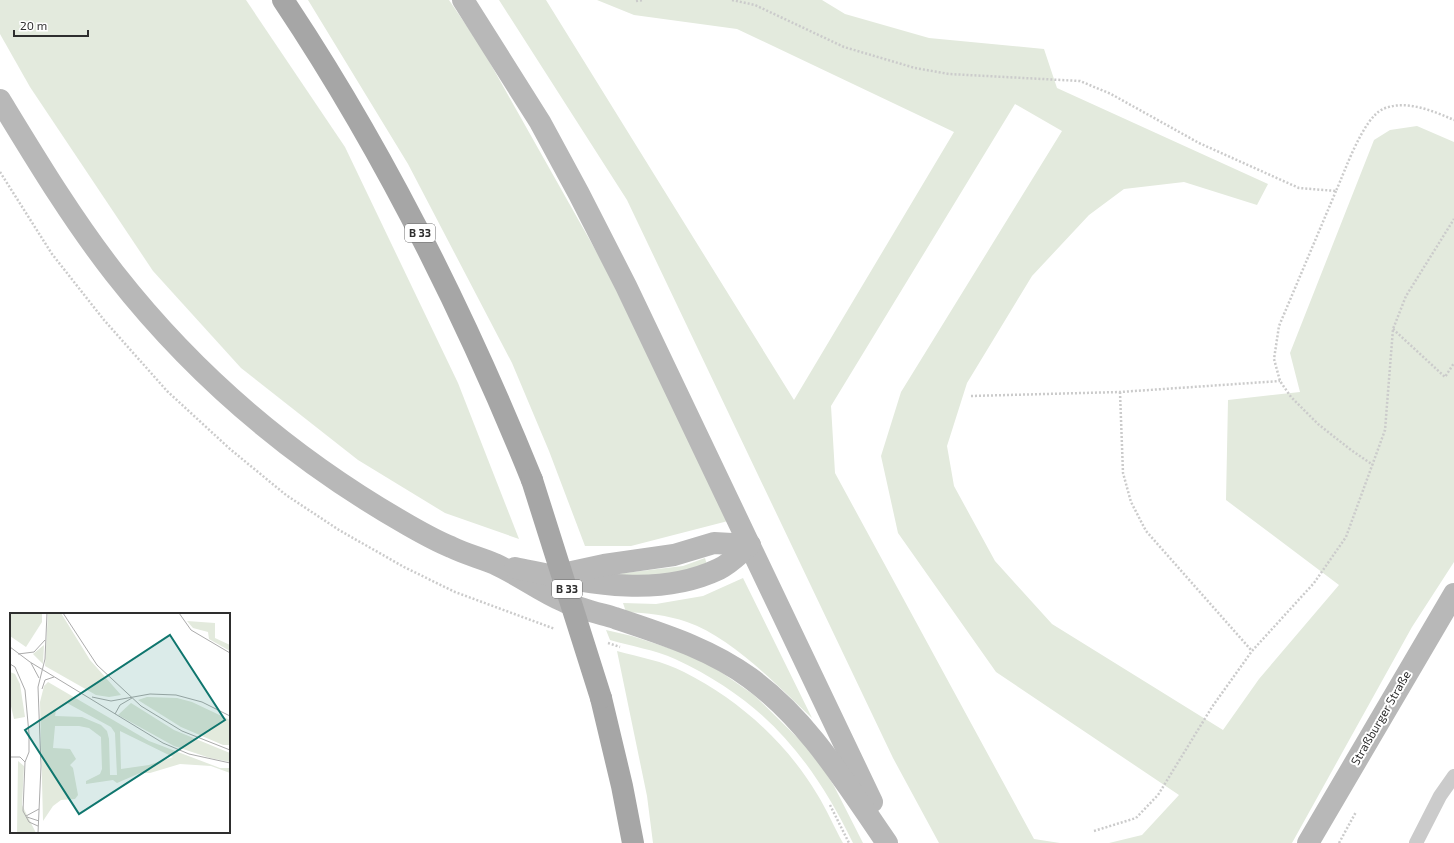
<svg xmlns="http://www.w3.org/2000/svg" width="1454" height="843" viewBox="0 0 1454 843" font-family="'Exo 2',sans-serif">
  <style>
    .green { fill: #e3eadd }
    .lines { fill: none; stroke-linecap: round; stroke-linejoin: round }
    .path { stroke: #cbcbcb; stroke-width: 2.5; stroke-dasharray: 2 2; stroke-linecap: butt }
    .lane { stroke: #cbcbcb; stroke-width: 14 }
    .secondary { stroke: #b8b8b8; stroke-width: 22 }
    .primary { stroke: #a6a6a6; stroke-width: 22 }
    .primary-bridge { stroke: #a6a6a6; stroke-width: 22 }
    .labels { text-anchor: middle; stroke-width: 4; stroke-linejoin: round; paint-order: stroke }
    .shield { fill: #fff; stroke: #6d6d6d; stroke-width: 1 }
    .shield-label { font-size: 11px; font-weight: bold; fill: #2e2e2e }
    .street-label { font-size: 12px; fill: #2e2e2e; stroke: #fff }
    .inset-road { fill: none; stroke: #ababab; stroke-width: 1 }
    .view { fill: #0f766e; fill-opacity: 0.15; stroke: #0f766e; stroke-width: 2 }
    .inset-edge { fill: none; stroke: #2e2e2e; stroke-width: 2 }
  </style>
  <rect width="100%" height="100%" fill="#fff"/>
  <!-- green -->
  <g class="green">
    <path d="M0 0H246L345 147 458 383 519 539 445 513 358 460 241 368 153 271 30 87 0 34Z"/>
    <path d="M308 0H449L481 47 605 267 728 521 631 546H585L549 451 512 363 408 164Z"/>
    <path d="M499 0H546L794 400 954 132 737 29 634 15 597 0H822L845 14 929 38 1044 49 1057 88 1268 184 1257 205 1184 182 1124 189 1089 215 1032 276 967 383 947 446 954 486 995 561 1052 624 1223 730 1259 679 1339 585 1226 500 1228 400 1300 392 1290 353 1374 140 1390 130 1417 126 1454 142V562L1412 627 1292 843H1109L1142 835 1179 795 996 672 898 533 881 456 901 392 1062 131 1015 104 831 406 835 473 1034 839 1060 843H939L893 758 627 200Z"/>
    <path d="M705 558 707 565 684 572 618 581 616 574 683 566Z"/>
    <path d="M743 578 812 718C778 686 731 637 687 622 667 615 647 613 626 612L623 603 656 604 703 596Z"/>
    <path d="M606 630 632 636 687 654 715 668 754 695 814 754 834 786 863 843H853C811 757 763 700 675 659 655 650 631 646 610 640Z"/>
    <path d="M617 651C639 657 663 661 684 672 738 699 786 742 817 794 827 810 834 827 843 843H653L647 796Z"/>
  </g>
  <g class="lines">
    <!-- path -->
    <g class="path">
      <path d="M732 0 755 5 844 47 915 68 949 74 1080 81 1111 94 1199 143 1299 188 1336 191C1345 171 1363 118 1383 109 1406 99 1433 111 1454 120"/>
      <path d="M636 1 643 0"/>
      <path d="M0 172 52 254 104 320 167 391 230 449 286 495 339 530 404 567 455 592 555 629"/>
      <path d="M1336 191 1279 326 1274 359 1280 381 1291 397 1318 424 1351 450 1373 465"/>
      <path d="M1393 329 1445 377 1454 363"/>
      <path d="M1120 392 1123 473 1131 502 1146 531 1252 651"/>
      <path d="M971 396 1120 392 1280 381"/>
      <path d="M608 643 620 647"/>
      <path d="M830 805 849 843"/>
      <path d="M1094 831 1136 818 1158 795 1212 707 1252 651 1314 583 1346 537 1385 430 1393 329 1406 296 1454 219"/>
      <path d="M1339 843 1356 812"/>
    </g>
    <!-- lane -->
    <path class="lane" d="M1416 843 1440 796 1454 776"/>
    <!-- secondary -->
    <g class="secondary">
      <path d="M463 0 540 122 579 194 626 286 872 802"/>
      <path d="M0 100C36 159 72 219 115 274 195 376 296 461 408 525 422 533 436 541 451 547 465 554 481 558 495 564 519 575 540 591 563 601 579 609 598 613 615 618 662 634 709 648 750 678 809 721 846 784 887 843"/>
      <path d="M515 568C581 581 654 600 719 569 730 564 740 553 750 545"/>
      <path d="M567 573 604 565 674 555 714 543 750 545"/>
      <path d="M1308 843 1454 594"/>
    </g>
    <!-- primary -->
    <g class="primary">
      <path d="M283 0C384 151 464 312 532 480"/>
      <path d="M601 698 622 786 633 843"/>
    </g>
    <!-- primary-bridge -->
    <path class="primary-bridge" d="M532 480 601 698"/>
  </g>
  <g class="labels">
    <!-- shield labels -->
    <g class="shield">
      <rect x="405" y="224" width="30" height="18" rx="3"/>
      <rect x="552" y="580" width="30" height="18" rx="3"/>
    </g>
    <g class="shield-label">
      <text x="420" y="237">B 33</text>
      <text x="567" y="593">B 33</text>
    </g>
    <!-- street labels -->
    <g class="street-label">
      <text transform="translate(1381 718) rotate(-60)" y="4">Straßburger Straße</text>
    </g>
  </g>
  <!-- overview -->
  <g transform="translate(10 613)">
    <rect width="220" height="220" fill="#fff"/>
    <path d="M0 0H32V9L16 34 0 23ZM38 0H51L80 47 111 82 99 84 86 82 35 53ZM177 8 205 10V25L220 32V38L199 26 198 19 183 15ZM34 32 33 51 23 41ZM0 59 5 61 10 71 15 104 4 106 0 89ZM38 69 139 128 210 155H220V160L201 153 170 151 140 160H130L107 170 103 167 76 171V168L90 161 92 156 91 124 79 115 69 113H45L43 135 60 136 66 146 60 152 63 155 68 182 65 186 51 187 43 193 33 208 30 89 34 73ZM57 90 101 114 105 120 107 162H100L99 126 97 118 91 112 72 104 45 103 46 97ZM110 118 163 144 139 152 111 156ZM137 84 167 85 182 89 220 107V132H213L171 114 128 87ZM121 90 164 117 220 140V149L200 145 164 133 108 102ZM8 148 14 153 12 192 26 220H7Z" fill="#e3eadd" fill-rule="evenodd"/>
    <path class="inset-road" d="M53 0 87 52 131 93 172 118 220 137M169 0 181 17 220 40M0 34 20 49 153 130 179 141 220 150M8 41 24 39 35 27M21 50 29 65M0 51 5 54 15 77 19 121V139L15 149M32 76 35 67 44 64M82 84 101 88 140 81 166 82 192 89 220 103M105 101 110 92 122 85M0 144H10L15 149 13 198 19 209 28 213M16 203 29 196M17 204 29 208M28 220 31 153 28 74 35 46 37 0"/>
    <path class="view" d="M160 22 215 107 69 201 15 117Z"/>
    <rect width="220" height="220" class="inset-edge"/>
  </g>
  <!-- scale -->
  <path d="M14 30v6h74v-6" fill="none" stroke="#2e2e2e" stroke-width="2"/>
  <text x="20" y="30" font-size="12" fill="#2e2e2e" stroke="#ffffff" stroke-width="3" paint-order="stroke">20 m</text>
</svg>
